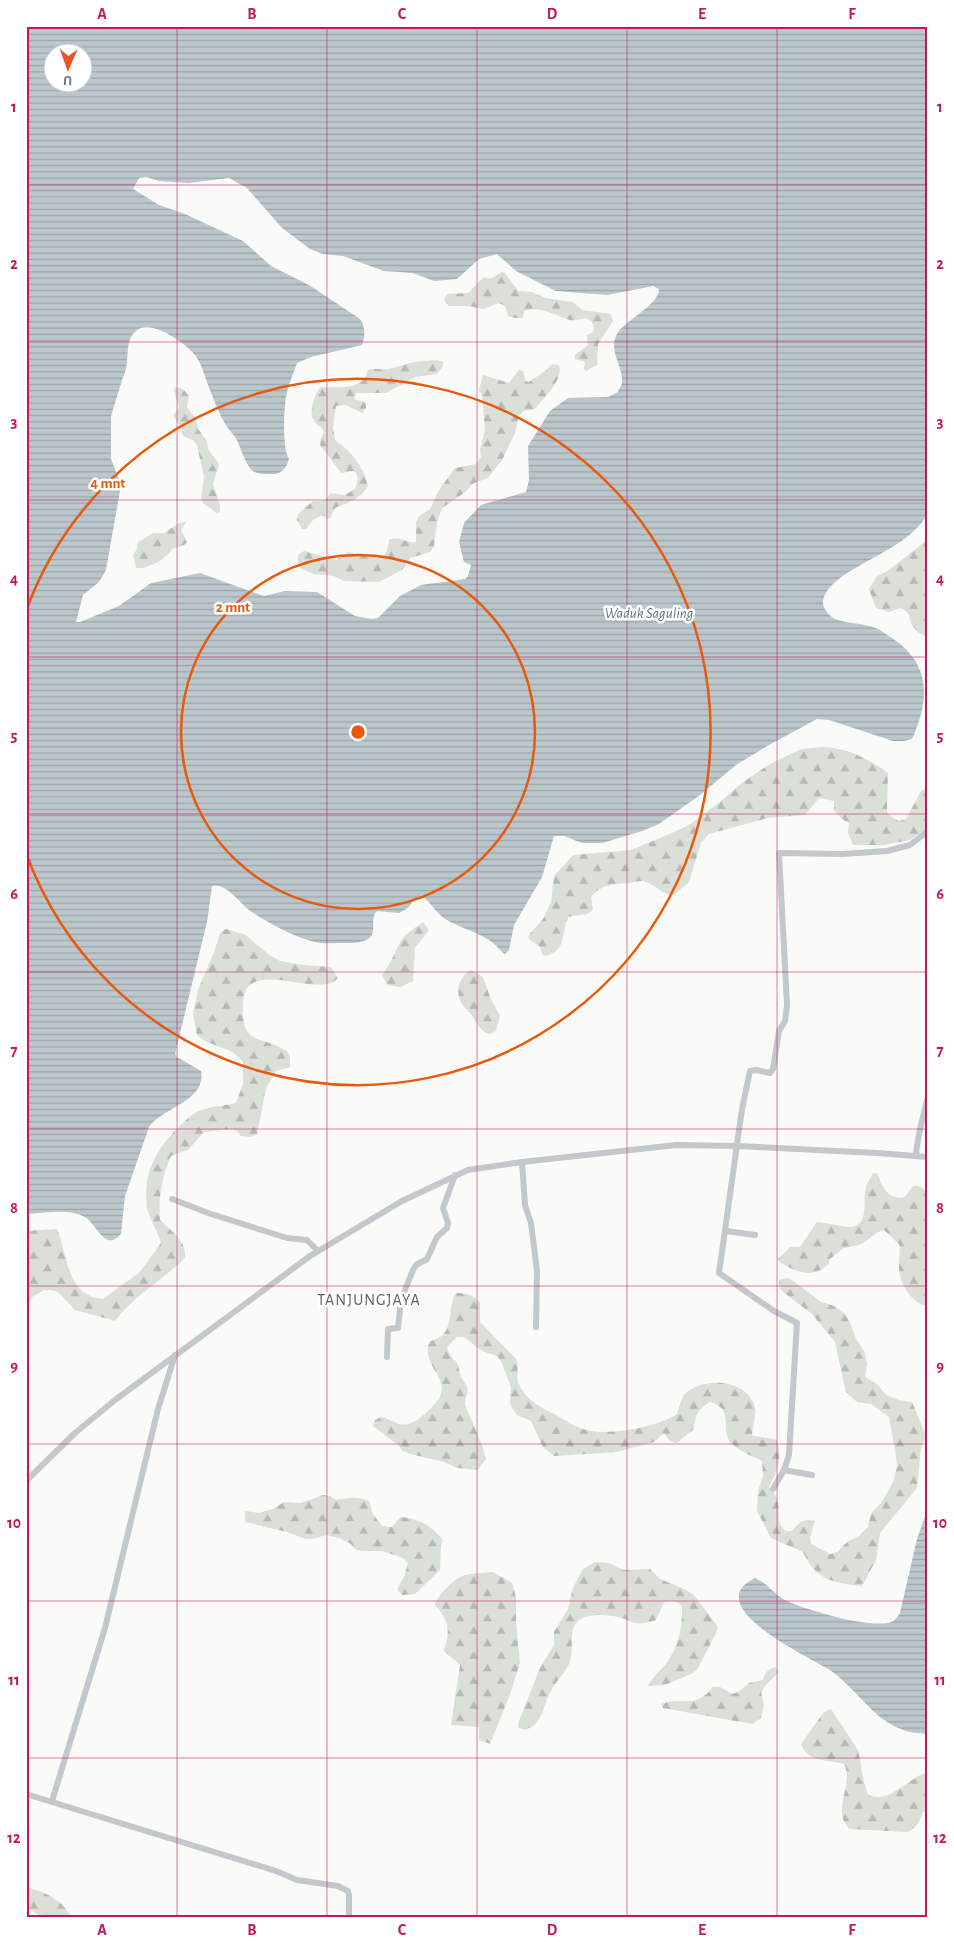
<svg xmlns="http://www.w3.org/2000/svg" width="954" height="1943" viewBox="0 0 954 1943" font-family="'Alegreya Sans',sans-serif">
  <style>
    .forest { fill: url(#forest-firs) }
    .water { fill: url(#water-rules); fill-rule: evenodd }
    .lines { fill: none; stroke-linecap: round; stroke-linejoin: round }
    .minor { stroke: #c3c8cc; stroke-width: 6 }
    .grid { fill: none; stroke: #c2185b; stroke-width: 1; stroke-opacity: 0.55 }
    .ring { fill: none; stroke: #e8590c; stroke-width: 2.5 }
    .labels { text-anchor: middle; stroke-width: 5; stroke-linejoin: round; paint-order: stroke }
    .water-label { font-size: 15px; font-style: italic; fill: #60757c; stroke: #fff }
    .quarter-label { font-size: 16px; letter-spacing: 1px; fill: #57646e; stroke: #fff }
    .centre { fill: #e8590c; stroke: #fff; stroke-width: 2.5 }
    .ring-label { font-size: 15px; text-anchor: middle; font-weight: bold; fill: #e8590c; stroke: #fff; stroke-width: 5; stroke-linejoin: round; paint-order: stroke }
    .neatline { fill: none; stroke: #c2185b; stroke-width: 2 }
    .grid-label { font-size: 16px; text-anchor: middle; font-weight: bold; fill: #c2185b }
  </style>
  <defs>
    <pattern id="forest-firs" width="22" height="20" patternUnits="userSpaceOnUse" patternTransform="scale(1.25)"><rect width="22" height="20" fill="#dadfd7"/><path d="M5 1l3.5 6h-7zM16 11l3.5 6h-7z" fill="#b4b9b4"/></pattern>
    <pattern id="water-rules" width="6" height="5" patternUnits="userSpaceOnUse" patternTransform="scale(1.25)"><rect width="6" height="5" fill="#bbc7cb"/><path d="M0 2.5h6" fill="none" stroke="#9ca6aa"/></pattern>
  </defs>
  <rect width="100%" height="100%" fill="#fafaf8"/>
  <!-- forest -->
  <g class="forest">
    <path d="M502 272 505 273 518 291 532 292 545 298 573 302 582 310 611 314 613 321 598 344 597 365 586 371 584 369 585 362 575 359V355L588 345 587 335 593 332 594 329 592 322 586 318C581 319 575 321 570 320 556 316 540 305 524 311L523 318H515L508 316 505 306 499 303 483 309 469 306H449L444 300 447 294 468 293 484 277 490 279Z"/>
    <path d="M436 360 443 362V366L437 374 415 377 386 393H356L354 399 364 402 366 404V408L362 413 346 405 336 406 333 428 335 440C353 453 361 464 368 485 361 499 350 502 335 508L331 517 328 519 322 515 313 520 306 529H302L297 520 298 514 313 501H324L331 493 345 495 355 489 358 479 356 473 353 471 341 473 320 445 321 438 324 432 321 427C305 419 313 399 320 387 335 387 365 391 367 371L370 369H389L414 362Z"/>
    <path d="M552 364 559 365C564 380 544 397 535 409L524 411 519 415 515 433 502 460 488 478 474 483 464 493 442 508 437 522 434 546 430 552 410 558 402 570 379 582 344 581 334 576 313 574 301 568 298 562V555L304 551 336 560 348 552C360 556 370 558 383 556L387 551 389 540C399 535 407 544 416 542V523L419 516 430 509 439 490 455 468 476 464 481 457 480 450 485 430 482 396 479 390 483 375 509 383 519 370 523 371 526 381 529 382C537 376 546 372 552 364Z"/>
    <path d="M178 387 184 390 189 396 187 407 196 419 198 429 207 441 208 449 219 464 213 484 220 505V511L218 514 203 503 201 497 204 477 197 445 193 440 184 437C178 427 181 425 173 416L179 407 174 391 175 388Z"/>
    <path d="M186 522 181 530 187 542 184 545 172 549C166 559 147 570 136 568L133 555 137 549 138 542 153 533H164L179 523Z"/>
    <path d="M928 539V638C923 635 917 632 914 628 907 619 914 614 900 608L889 612 876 608 869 589 876 577 889 570Z"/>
    <path d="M822 747C847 748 868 758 888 773L887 812 893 818 899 821 906 819 921 791 928 787V828L910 840 884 845H853L848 833 849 823 842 819 834 810V801L819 798 805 815 768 818 709 834 701 843 689 882 674 895C660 895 655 883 642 881 638 881 633 882 630 883 615 884 601 884 591 897L593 910 587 914 568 917C561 934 567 951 545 956L542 954 540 947 529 939 528 936 543 919 551 902 554 876 573 855 631 850 672 833 689 825 721 801 743 782 770 764 801 749Z"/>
    <path d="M423 922 429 930 415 948 413 981 400 987 387 985 382 975C392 963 395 949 404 937 409 931 417 927 423 922Z"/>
    <path d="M226 929 246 935 268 954 280 961 303 965 331 967 338 978C320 1001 244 953 243 1004 241 1046 258 1034 287 1051L290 1057V1067L276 1071 266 1088 257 1134 250 1137 241 1136 237 1131 230 1129 204 1132 188 1150 171 1156C162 1176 158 1198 160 1220 170 1230 187 1241 185 1257L181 1262C159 1282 133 1297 115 1321L75 1310 61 1295 56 1291 50 1290H44L32 1297 26 1311V1231L57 1229C68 1255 66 1296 103 1299L140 1272 161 1243C158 1230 149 1220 147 1207 143 1174 155 1150 178 1128 185 1121 192 1113 202 1110 212 1106 225 1106 236 1103L243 1084V1062C232 1046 211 1048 197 1035L193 1014 198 990 214 952 220 933Z"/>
    <path d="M471 970 483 977 490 997 500 1016 496 1031 489 1034C480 1031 478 1024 473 1017 470 1012 465 1009 462 1004 454 991 459 977 471 970Z"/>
    <path d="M873 1173H877C882 1186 888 1201 905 1197L913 1186C922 1185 925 1190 928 1198V1307C911 1302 900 1285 899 1268 898 1260 901 1252 899 1244L884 1230C874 1232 870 1240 861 1244 855 1247 848 1246 842 1249 839 1252 833 1256 830 1259 827 1265 832 1261 826 1266 810 1280 792 1270 777 1260L790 1247H800L817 1222C827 1223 838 1226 849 1227 871 1227 862 1199 866 1187 867 1183 871 1178 873 1173Z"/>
    <path d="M786 1278 792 1280 821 1302 834 1306 845 1314 851 1325 856 1339 864 1351 867 1364 865 1377 877 1384 886 1395 899 1400 912 1402 926 1436 921 1448 917 1488 880 1533 876 1560 862 1586C833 1583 816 1580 803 1552L771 1538 757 1511 758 1491 763 1476 762 1461C752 1456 739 1451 731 1443 719 1430 736 1409 710 1402 696 1410 696 1416 693 1430L676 1443 670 1441 664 1433 654 1442 617 1452 554 1456 543 1447 531 1421 517 1415 512 1408 510 1402 511 1387 501 1361 497 1356 482 1351 464 1337H457L447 1347C450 1358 454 1357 458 1365 459 1368 459 1373 461 1377 466 1385 471 1389 465 1399V1405L482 1445 486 1459 478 1470 457 1468 444 1462 410 1454 403 1451 398 1445 373 1426 375 1420 381 1417C388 1418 393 1422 399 1424 412 1427 421 1417 430 1409 461 1381 420 1370 429 1342 433 1340 440 1338 443 1335 453 1324 448 1305 456 1293 466 1293 473 1295 480 1302V1322L517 1360C519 1368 516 1377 518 1383 526 1400 540 1407 556 1415 565 1420 576 1428 587 1430 610 1436 657 1427 677 1414 679 1408 681 1398 686 1393 704 1377 744 1379 754 1404 757 1412 753 1426 752 1435 760 1438 768 1437 777 1440 783 1458 777 1472 769 1487 771 1490 775 1494 776 1497 783 1509 773 1522 786 1531H792C799 1522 804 1518 815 1521L810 1538 811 1544 830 1554 837 1552 847 1542 859 1536 868 1527 871 1513 882 1502 894 1480 897 1465 895 1451 889 1417 871 1404 857 1402 846 1392 835 1342 812 1314 783 1292 779 1287V1280Z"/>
    <path d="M323 1495 330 1496 335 1500C347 1498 358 1496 369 1501L373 1514 382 1526 392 1527 400 1517C418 1518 432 1526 443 1540L441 1547 440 1570 415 1594 402 1595 397 1589 404 1577 408 1563 403 1558 382 1551H361L355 1549 351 1544 339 1538 326 1535 312 1539H306L287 1532 245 1522V1511L259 1513 273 1509 284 1502 301 1503Z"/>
    <path d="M595 1562 609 1563 623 1570 650 1569 660 1579 682 1588 694 1595 718 1627 716 1633 697 1670 691 1674 665 1685 648 1686C652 1678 659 1672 665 1665 678 1649 683 1627 682 1606 676 1601 672 1600 664 1602L656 1620C650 1622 643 1624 637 1623 632 1623 627 1619 622 1618 611 1615 591 1613 581 1619 567 1627 574 1645 571 1658 568 1671 557 1679 551 1691 545 1700 544 1713 537 1722 534 1727 529 1728 524 1730L518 1727 519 1721 540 1668 554 1645V1632L568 1609 573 1588 583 1569Z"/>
    <path d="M493 1572 512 1583 516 1597V1622L520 1663 509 1697 490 1744 479 1740V1727L451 1725 460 1665C455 1659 449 1657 444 1650 450 1630 450 1622 435 1605 437 1595 455 1578 465 1575 474 1573 484 1573 493 1572Z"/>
    <path d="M776 1667 779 1672 765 1686 761 1692 764 1705 761 1718 752 1724 663 1708 661 1704C686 1695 693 1711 713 1687H720L732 1694 738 1692 749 1683 763 1680C765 1672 768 1669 776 1667Z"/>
    <path d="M831 1709 858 1750 864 1782 868 1795C891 1804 907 1778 928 1772V1811L923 1812C919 1822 917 1828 907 1832L849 1829C847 1826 844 1822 843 1819 838 1800 853 1781 844 1764 827 1759 808 1763 801 1744L824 1712Z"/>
    <path d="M26 1887C45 1892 62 1899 71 1917H41L31 1910H26Z"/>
  </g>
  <!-- water -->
  <g class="water">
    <path d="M26 26H928V511C913 552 829 567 823 601 822 608 829 616 835 619 848 624 863 623 876 628 881 630 887 635 892 638 931 664 930 699 912 739L904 741H893L829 720 817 719 769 745 736 765 700 795 659 824 642 831 602 843H582L564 836H554L542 877 514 925 509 950 505 954 503 953C487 933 468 932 447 920 438 915 432 905 425 898H415L408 908 399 913 377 911C369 919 378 932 368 939 359 944 349 943 338 943 331 943 322 944 315 942 294 937 266 922 249 910 239 902 225 882 212 886L207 922 175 1054 177 1057 201 1071C207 1101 161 1108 149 1127L125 1196 121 1234C105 1253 96 1223 85 1217 68 1208 45 1213 26 1214ZM52 52H82V82H52ZM146 177 159 181 188 183 229 178 247 188 282 228 310 249 323 254 343 256 384 271 413 273 434 281 457 279 479 259 497 254 516 271 556 291 607 295 653 286 659 289C659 306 622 321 616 336 609 352 623 366 622 382 622 385 619 389 618 392L608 397 568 398 550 411 528 446 529 480 526 492 481 505 464 523 459 542 464 562 471 565 468 576 465 579 421 585 400 596 378 618 372 619 355 616 317 592 285 591 264 596 200 573 151 583 119 606 80 622H76L83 595 99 582 106 570 121 485 111 459V416L123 377C131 364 123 341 136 331 151 318 185 343 195 355 202 364 206 380 210 390 215 402 219 414 226 425 229 431 234 434 237 440 241 449 244 460 250 468 254 475 267 474 275 474 283 473 287 466 289 459 282 448 284 410 286 397 288 386 293 374 297 363L311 357 362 345C365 336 366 328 360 319L309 285 271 266 243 241 185 214 159 205 133 189 139 178Z"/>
    <path d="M928 1508V1734C919 1733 909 1733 901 1729 871 1718 855 1686 828 1669 808 1656 698 1606 755 1578 767 1583 773 1593 783 1599 804 1610 865 1627 888 1623 894 1622 897 1618 900 1613L917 1539Z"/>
  </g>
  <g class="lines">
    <!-- minor -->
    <g class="minor">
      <path d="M916 1156C917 1137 923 1116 928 1097"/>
      <path d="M522 1162 525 1205 531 1223 537 1271 536 1327"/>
      <path d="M172 1199 211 1214 287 1238 307 1240 318 1251"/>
      <path d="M726 1231 755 1235"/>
      <path d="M387 1357 388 1329 398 1328 401 1300 413 1270 416 1265 427 1259 437 1237 447 1228 448 1223 443 1208 455 1175"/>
      <path d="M784 1470 812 1475"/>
      <path d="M26 1481 75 1433 115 1400 310 1256 402 1201 468 1170 522 1162 676 1145 737 1146 877 1153 928 1157"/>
      <path d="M773 1489 784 1470 789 1455 797 1323 774 1311 719 1273 742 1109 750 1071 756 1070 770 1073 773 1069 779 1031 785 1021 787 1005 779 853 843 854 887 851 910 845 928 831"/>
      <path d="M26 1794 276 1871 297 1880 338 1886 348 1891 349 1895V1917"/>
      <path d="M52 1801 105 1628 158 1409 175 1355"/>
    </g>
  </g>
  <!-- grid -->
  <path class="grid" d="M177 26V1917M327 26V1917M477 26V1917M627 26V1917M777 26V1917M26 185H928M26 342H928M26 500H928M26 657H928M26 814H928M26 972H928M26 1129H928M26 1286H928M26 1444H928M26 1601H928M26 1758H928"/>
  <!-- distance rings -->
  <g class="ring">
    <circle cx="358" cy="732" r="177"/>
    <path d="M26 611A353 353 0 1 1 26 853"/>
  </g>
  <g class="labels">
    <!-- water labels -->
    <g class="water-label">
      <text x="649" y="618">Waduk Saguling</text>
    </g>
    <!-- quarter labels -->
    <g class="quarter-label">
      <text x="369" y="1305">TANJUNGJAYA</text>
    </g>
  </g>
  <circle cx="358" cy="732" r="8" class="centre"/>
  <g class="ring-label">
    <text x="108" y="488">4 mnt</text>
    <text x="233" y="612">2 mnt</text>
  </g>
  <!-- border -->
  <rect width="954" height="1943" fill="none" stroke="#ffffff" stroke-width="55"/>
  <!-- north arrow -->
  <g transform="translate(68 68) rotate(182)"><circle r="24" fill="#ffffff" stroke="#c1c8cd"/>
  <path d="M0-4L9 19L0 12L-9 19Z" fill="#e4572e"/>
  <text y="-8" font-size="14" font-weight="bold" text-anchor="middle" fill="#657683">U</text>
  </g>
  <rect x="28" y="28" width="898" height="1888" class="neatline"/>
  <g class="grid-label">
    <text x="102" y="19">A</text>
    <text x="252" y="19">B</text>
    <text x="402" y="19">C</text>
    <text x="552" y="19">D</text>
    <text x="702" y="19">E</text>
    <text x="852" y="19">F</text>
    <text x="14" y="112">1</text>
    <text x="940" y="112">1</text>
    <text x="14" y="269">2</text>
    <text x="940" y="269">2</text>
    <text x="14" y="427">3</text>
    <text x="940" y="427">3</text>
    <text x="14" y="584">4</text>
    <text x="940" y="584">4</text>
    <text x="14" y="741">5</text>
    <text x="940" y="741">5</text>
    <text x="14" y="899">6</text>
    <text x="940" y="899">6</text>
    <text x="14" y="1056">7</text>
    <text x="940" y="1056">7</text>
    <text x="14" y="1213">8</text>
    <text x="940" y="1213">8</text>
    <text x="14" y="1371">9</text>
    <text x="940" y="1371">9</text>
    <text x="14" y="1528">10</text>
    <text x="940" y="1528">10</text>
    <text x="14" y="1685">11</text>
    <text x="940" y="1685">11</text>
    <text x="14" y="1843">12</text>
    <text x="940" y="1843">12</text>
    <text x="102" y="1935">A</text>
    <text x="252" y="1935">B</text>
    <text x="402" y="1935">C</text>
    <text x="552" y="1935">D</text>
    <text x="702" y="1935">E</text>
    <text x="852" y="1935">F</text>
  </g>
</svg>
